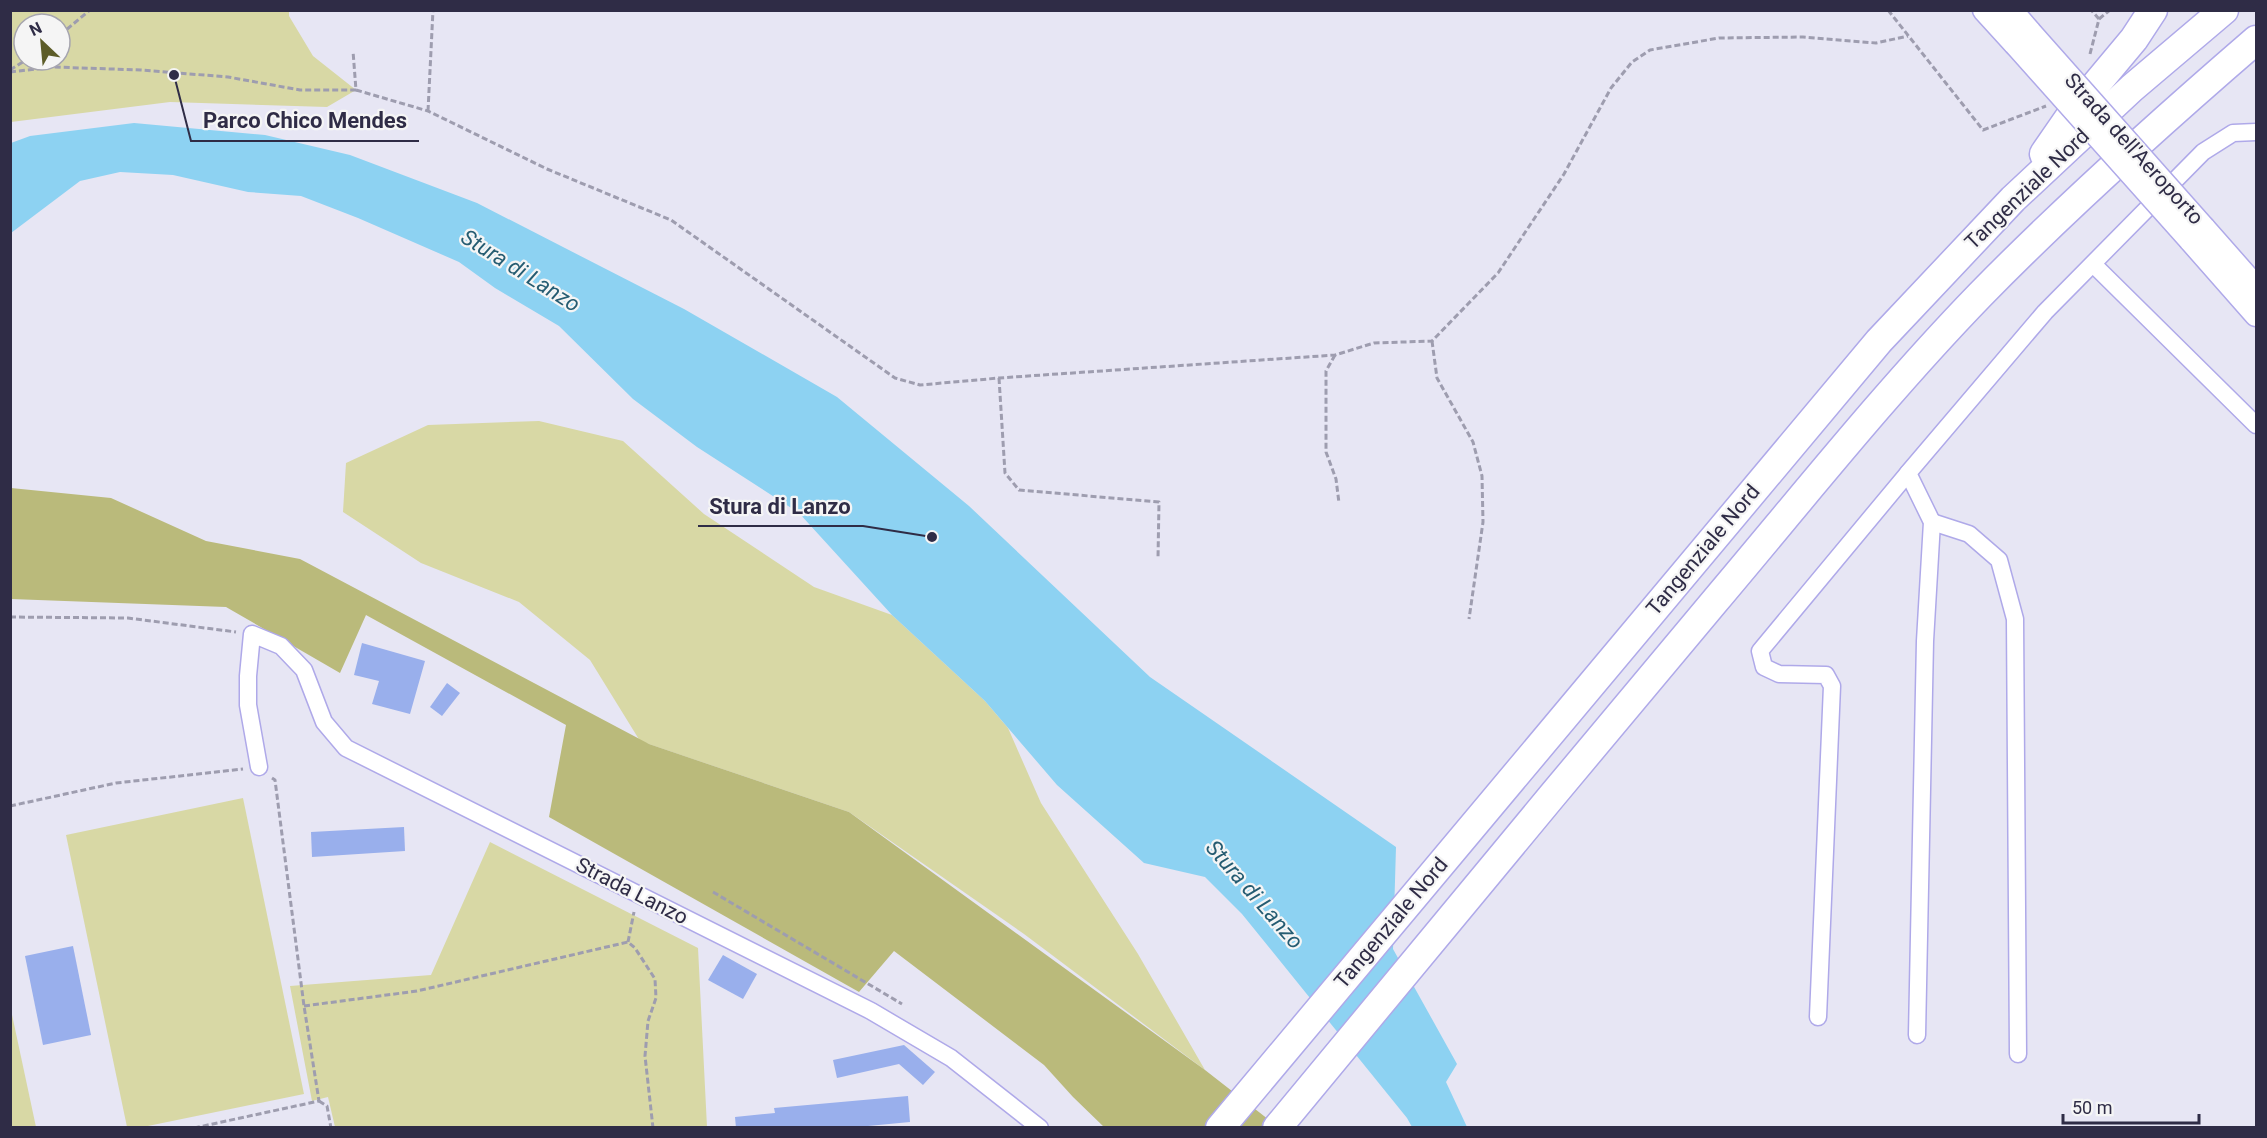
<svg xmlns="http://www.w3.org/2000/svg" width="2267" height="1138" viewBox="0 0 2267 1138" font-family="Roboto,sans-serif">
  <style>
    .green { fill: #d8d8a5; fill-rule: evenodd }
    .forest { fill: #baba7b }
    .water { fill: #8dd2f2 }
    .building { fill: #99afec }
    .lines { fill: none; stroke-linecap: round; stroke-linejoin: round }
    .street-casing { stroke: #afa9e9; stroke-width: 19 }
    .secondary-casing { stroke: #afa9e9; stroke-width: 25 }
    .highway-casing { stroke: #afa9e9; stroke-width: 31 }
    .path { stroke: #9e9daf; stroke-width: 3; stroke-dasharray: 6 3; stroke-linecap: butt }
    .street { stroke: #fff; stroke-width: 16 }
    .secondary { stroke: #fff; stroke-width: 22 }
    .highway { stroke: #fff; stroke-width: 28 }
    .secondary-bridge-casing { stroke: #afa9e9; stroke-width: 25; stroke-linecap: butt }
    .secondary-bridge { stroke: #fff; stroke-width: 22 }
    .labels { text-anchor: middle; stroke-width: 4.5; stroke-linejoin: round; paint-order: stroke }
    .street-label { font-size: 21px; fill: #2f2c46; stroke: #f5f5f5 }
    .water-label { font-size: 22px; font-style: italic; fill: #255c72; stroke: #f5f5f5 }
    .leader { fill: none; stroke: #2f2c46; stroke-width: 2 }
    .callout-dot { fill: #2f2c46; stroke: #f5f5f5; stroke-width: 2 }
    .callout-label { font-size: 22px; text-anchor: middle; font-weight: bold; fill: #2f2c46; stroke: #f5f5f5; stroke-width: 4.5; stroke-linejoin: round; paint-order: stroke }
  </style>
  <rect width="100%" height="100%" fill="#e7e6f4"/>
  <!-- green -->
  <g class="green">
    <path d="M10 11H289V16L313 56 356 90 327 107 170 102 11 122ZM24 24H60V60H24Z"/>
    <path d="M539 421 623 441 704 514 814 587 892 615 985 701 1008 728 1041 803 1138 954 1205 1070 1024 934 849 812 640 741 590 660 519 602 421 563 343 512 346 463 428 425Z"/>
    <path d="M243 798 304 1094 143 1127H127L66 835Z"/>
    <path d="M490 842 698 948 707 1127H335L328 1097 312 1101 290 986 431 975Z"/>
    <path d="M10 1010H11L36 1127H11Z"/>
  </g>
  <!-- forest -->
  <path class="forest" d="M11 488 111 498 206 541 300 559 649 744 849 812 1205 1070 1278 1127H1104L1073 1097 1044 1065 894 951 859 992 549 817 566 725 366 615 340 673 226 607 11 599Z"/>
  <!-- water -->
  <path class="water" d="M134 123 265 135 350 155 477 203 684 309 837 397 969 506 1150 677 1396 847 1393 949 1457 1064 1446 1082 1467 1127H1412L1407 1118 1242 914 1205 877 1144 863 1057 785 985 701 892 615 799 513 697 447 633 399 559 326 495 288 459 262 358 218 301 196 248 192 173 175 120 172 80 181 11 233V143L30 136Z"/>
  <!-- building -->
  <g class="building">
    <path d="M362 643 425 661 410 714 372 704 379 681 354 675Z"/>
    <path d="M447 683 460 693 442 716 430 707Z"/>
    <path d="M404 827 405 851 312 857 311 832Z"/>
    <path d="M73 946 91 1035 43 1045 25 956Z"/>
    <path d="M723 955 757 974 743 999 708 980Z"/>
    <path d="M904 1045 935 1072 923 1085 899 1064 837 1078 833 1060Z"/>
    <path d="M908 1096 910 1122 847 1128H736L735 1117 775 1113 774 1108Z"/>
  </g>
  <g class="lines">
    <defs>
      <g id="street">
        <path d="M2093 264 2256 425"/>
        <path d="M1932 522 1969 534 1999 560 2015 619 2018 1054"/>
        <path d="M259 767 248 705V676L252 634 281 646 304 670 324 722 346 748 871 1011 951 1058 1040 1128"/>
        <path d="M1818 1017 1832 686 1826 675 1779 674 1764 667 1760 651 1908 473"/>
        <path d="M1917 1035 1925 641 1932 522 1908 473 2045 312 2203 152 2233 133 2256 132"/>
      </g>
      <g id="secondary">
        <path d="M1984 10 2015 44"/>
        <path d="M2011 10 2030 32"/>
        <path d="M2204 228 2256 287"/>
        <path d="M2190 240 2256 315"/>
      </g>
      <g id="highway">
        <path d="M2044 154 2073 112 2134 39 2153 10"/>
        <path d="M1220 1128 1879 341 2013 199 2132 88 2224 10"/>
        <path d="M1277 1128C1423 951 1568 776 1715 601 1802 498 1886 392 1980 295 2068 205 2161 122 2256 40"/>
      </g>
    </defs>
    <!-- street casing -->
    <use href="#street" class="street-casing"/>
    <!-- secondary casing -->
    <use href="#secondary" class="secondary-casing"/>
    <!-- highway casing -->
    <use href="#highway" class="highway-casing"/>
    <!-- path -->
    <g class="path">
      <path d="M1888 10 1983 130 2046 106"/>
      <path d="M2099 19 2110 10"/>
      <path d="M60 35 90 10"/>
      <path d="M2090 54 2099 19 2091 10"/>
      <path d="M10 70 26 60"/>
      <path d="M10 72 53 67 141 70 228 77 300 90H356L353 51"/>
      <path d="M356 90 428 111 547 169 671 220 895 378 920 385 999 378 1335 355 1374 343 1432 341 1498 273 1564 174 1611 88 1632 62 1650 50 1719 38 1803 37 1876 43 1908 36"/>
      <path d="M428 111 433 10"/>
      <path d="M1432 341 1437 378 1473 442 1482 476 1483 522 1469 619"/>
      <path d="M1335 355 1326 371V452L1336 479 1339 503"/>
      <path d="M999 378 1005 473 1019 490 1159 502 1158 558"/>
      <path d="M10 617 128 618 236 632"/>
      <path d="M10 806 116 783 243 769"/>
      <path d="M713 892 902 1004"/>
      <path d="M628 942 634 912"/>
      <path d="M304 1006 417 991 628 942 635 948 655 979 656 998 648 1021 645 1056 653 1128"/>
      <path d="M319 1101 327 1106 331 1128"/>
      <path d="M194 1128 319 1101 304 1006 275 780 272 778"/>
    </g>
    <!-- street -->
    <use href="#street" class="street"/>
    <!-- secondary -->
    <use href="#secondary" class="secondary"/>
    <!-- highway -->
    <use href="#highway" class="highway"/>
    <defs>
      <g id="secondary-bridge">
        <path d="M2030 32 2204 228"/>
        <path d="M2015 44 2190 240"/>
      </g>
    </defs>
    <!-- secondary-bridge casing -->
    <use href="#secondary-bridge" class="secondary-bridge-casing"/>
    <!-- secondary-bridge -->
    <use href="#secondary-bridge" class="secondary-bridge"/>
  </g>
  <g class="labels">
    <!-- street labels -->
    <g class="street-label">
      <text transform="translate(2134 149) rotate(48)" y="7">Strada dell'Aeroporto</text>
      <text transform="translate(2027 189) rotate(-44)" y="7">Tangenziale Nord</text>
      <text transform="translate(1703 550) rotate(-50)" y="7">Tangenziale Nord</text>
      <text transform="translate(632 891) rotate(27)" y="7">Strada Lanzo</text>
      <text transform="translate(1391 923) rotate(-50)" y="7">Tangenziale Nord</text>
    </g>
    <!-- water labels -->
    <g class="water-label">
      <text transform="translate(521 270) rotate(32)" y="8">Stura di Lanzo</text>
      <text transform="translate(1255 894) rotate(49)" y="8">Stura di Lanzo</text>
    </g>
  </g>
  <!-- callouts -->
  <path class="leader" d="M174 75L191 141H419M932 537L863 526H698"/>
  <g class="callout-dot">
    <circle cx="174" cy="75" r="6"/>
    <circle cx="932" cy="537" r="6"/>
  </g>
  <g class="callout-label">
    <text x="305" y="128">Parco Chico Mendes</text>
    <text x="780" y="514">Stura di Lanzo</text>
  </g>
  <!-- border -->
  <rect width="2267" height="1138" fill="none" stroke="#2f2c46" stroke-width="24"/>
  <!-- north arrow -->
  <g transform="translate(42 42) rotate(334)"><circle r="28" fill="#f5f5f5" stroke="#a6a5af" stroke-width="1.5"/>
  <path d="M0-4.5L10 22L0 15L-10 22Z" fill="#5d5d29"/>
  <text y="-9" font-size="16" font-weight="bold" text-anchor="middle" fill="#2f2c46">N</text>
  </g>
  <!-- scale -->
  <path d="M2063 1114v9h136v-9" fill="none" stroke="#2f2c46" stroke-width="3"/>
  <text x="2072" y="1114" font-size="18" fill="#2f2c46" stroke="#f5f5f5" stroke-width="4.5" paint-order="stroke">50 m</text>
</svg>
